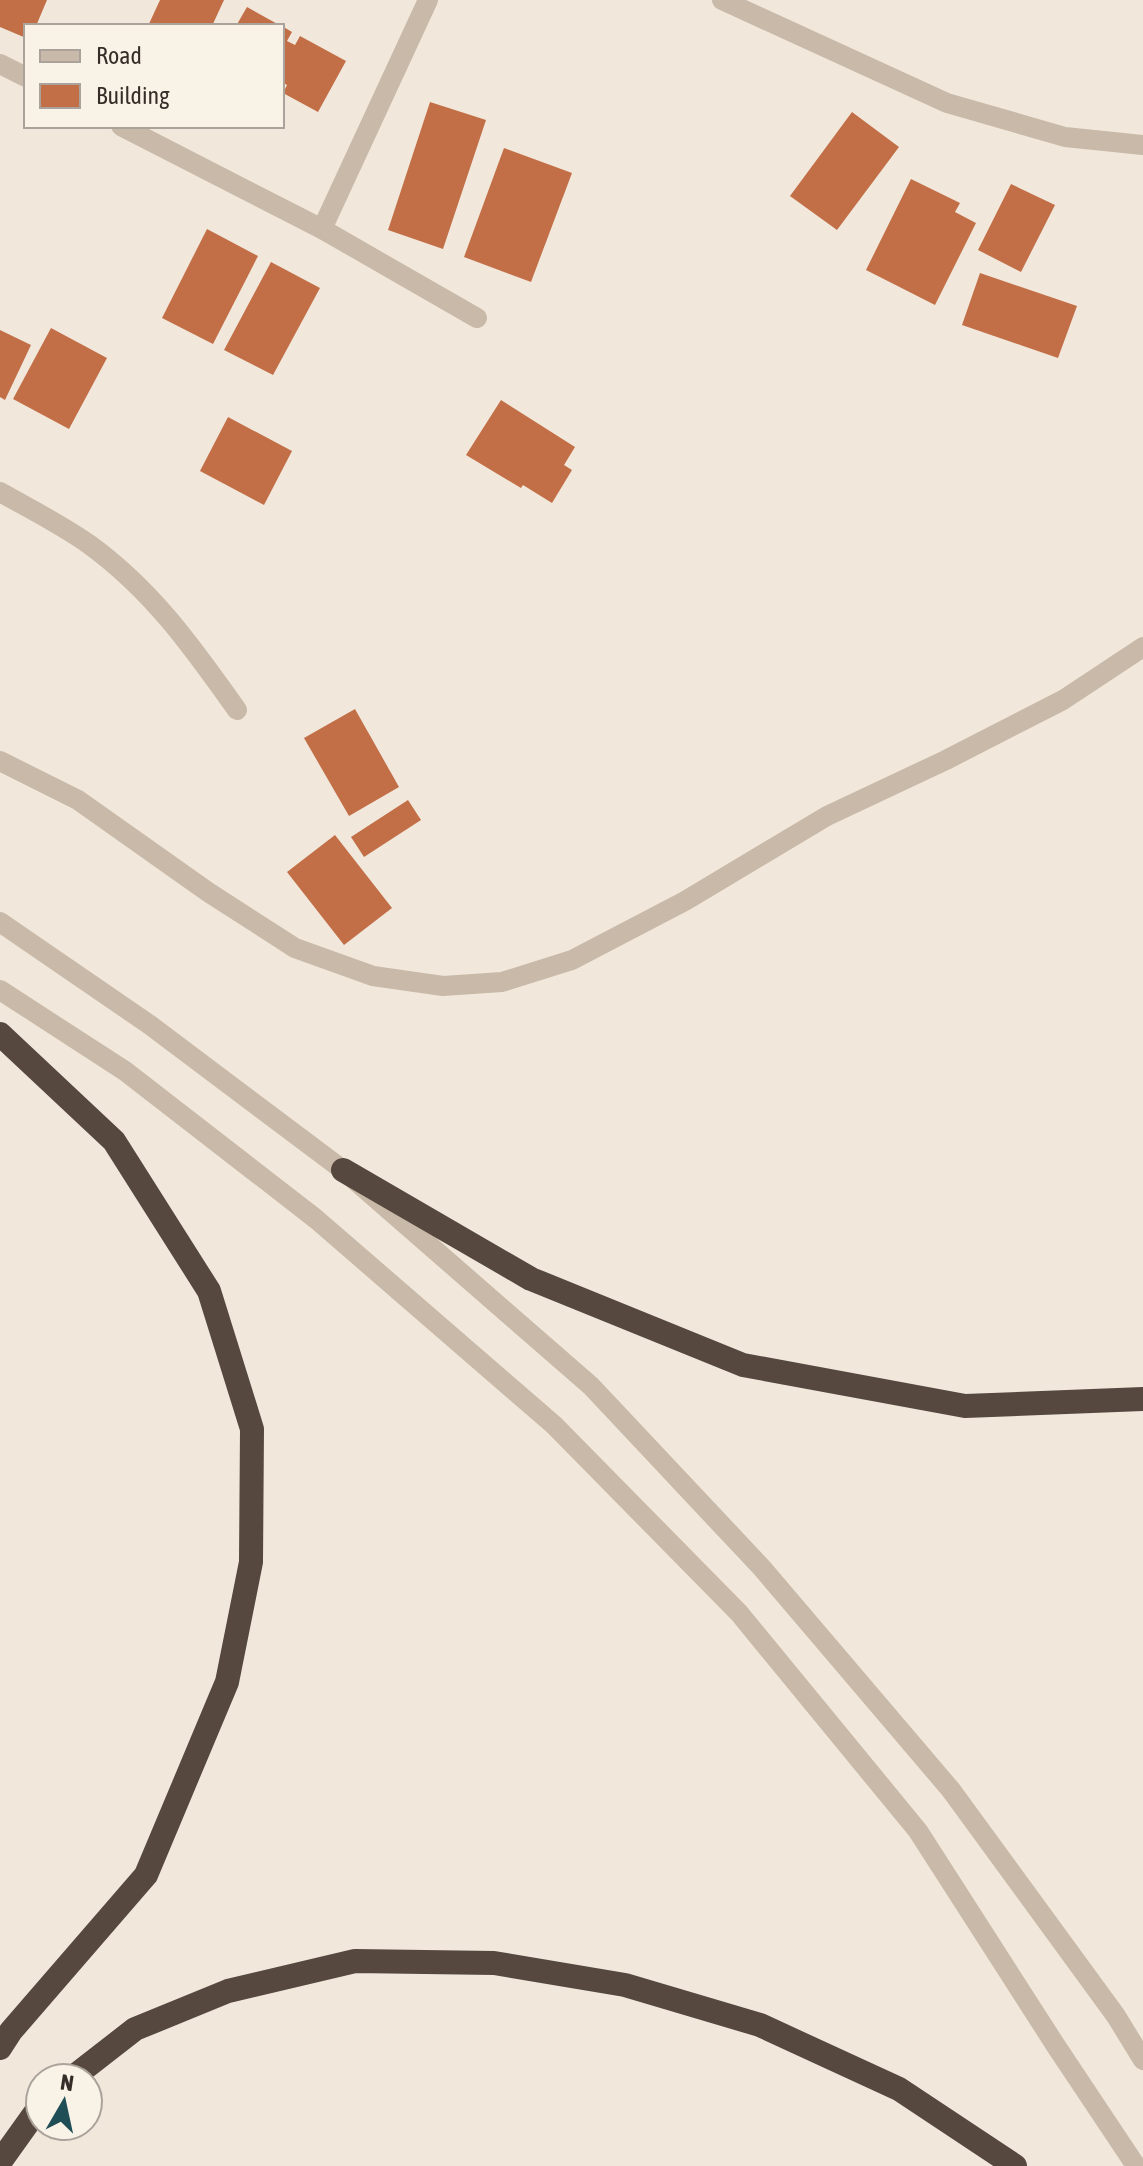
<svg xmlns="http://www.w3.org/2000/svg" width="1143" height="2166" viewBox="0 0 1143 2166" font-family="'Asap Condensed',sans-serif">
  <style>
    .building { fill: #c26f48 }
    .lines { fill: none; stroke-linecap: round; stroke-linejoin: round }
    .minor { stroke: #c9b9a8; stroke-width: 20 }
    .tertiary { stroke: #c9b9a8; stroke-width: 20 }
    .motorway { stroke: #56483f; stroke-width: 24 }
  </style>
  <rect width="100%" height="100%" fill="#f1e8db"/>
  <!-- building -->
  <g class="building">
    <path d="M0 0H47L36 26H26V38L0 27Z"/>
    <path d="M160 0H224L212 26H148Z"/>
    <path d="M247 7 281 26H236Z"/>
    <path d="M282 26 292 32 287 41 295 45 300 36 346 61 318 112 283 93 287 85 282 82Z"/>
    <path d="M430 102 486 120 443 249 388 230Z"/>
    <path d="M852 112 899 147 837 230 790 196Z"/>
    <path d="M504 148 572 173 531 282 464 257Z"/>
    <path d="M911 179 960 203 955 212 976 223 935 305 866 270Z"/>
    <path d="M1011 184 1055 205 1021 272 978 250Z"/>
    <path d="M207 229 258 256 213 344 162 318Z"/>
    <path d="M271 262 320 288 273 375 224 350Z"/>
    <path d="M980 273 1077 306 1058 358 962 325Z"/>
    <path d="M51 328 107 358 69 429 13 399Z"/>
    <path d="M0 330 31 345 5 400 0 397Z"/>
    <path d="M501 400 575 447 564 465 572 470 552 503 523 485 521 488 466 455Z"/>
    <path d="M228 417 292 451 264 505 200 471Z"/>
    <path d="M355 709 399 787 349 816 304 738Z"/>
    <path d="M408 800 421 820 364 857 351 837Z"/>
    <path d="M335 835 392 908 344 945 287 872Z"/>
  </g>
  <g class="lines">
    <!-- minor -->
    <g class="minor">
      <path d="M722 0 947 103 1065 137 1143 145"/>
      <path d="M0 64 26 77"/>
      <path d="M121 126 322 229 477 318"/>
      <path d="M322 229 428 0"/>
      <path d="M0 492C30 509 62 525 90 545 153 591 193 648 237 710"/>
      <path d="M0 761 78 800 208 892 295 948 373 976 443 986 502 982 572 960 685 901 827 816 946 760 1063 700 1143 647"/>
    </g>
    <!-- tertiary -->
    <g class="tertiary">
      <path d="M0 922 150 1025 343 1170 591 1386 762 1568 951 1790 1116 2016 1143 2060"/>
      <path d="M0 990 125 1071 316 1219 554 1425 739 1613 918 1831 1056 2046 1136 2166"/>
    </g>
    <!-- motorway -->
    <g class="motorway">
      <path d="M0 1034 114 1141 209 1291 252 1429 251 1562 227 1682 146 1875 11 2031 0 2048"/>
      <path d="M343 1170 531 1279 743 1365 965 1406 1143 1399"/>
      <path d="M72 2078 135 2029 228 1991 355 1961 494 1963 625 1985 760 2025 899 2089 1015 2166"/>
      <path d="M0 2162 40 2106"/>
    </g>
  </g>
  <!-- legend -->
  <rect x="24" y="24" width="260" height="104" fill="#f9f2e7" stroke="#aba39b" stroke-width="2"/>
  <rect x="40" y="50" width="40" height="12" fill="#c9b9a8" stroke="#aba39b" stroke-width="2"/>
  <text x="96" y="64" font-size="24" fill="#352d28">Road</text>
  <rect x="40" y="84" width="40" height="24" fill="#c26f48" stroke="#aba39b" stroke-width="2"/>
  <text x="96" y="104" font-size="24" fill="#352d28">Building</text>
  <!-- north arrow -->
  <g transform="translate(64 2102) rotate(9)"><circle r="38" fill="#f9f2e7" stroke="#aba39b" stroke-width="2"/>
  <path d="M0-6L14 30L0 20L-14 30Z" fill="#1f4e56"/>
  <text y="-12" font-size="22" font-weight="bold" text-anchor="middle" fill="#352d28">N</text>
  </g>
</svg>
